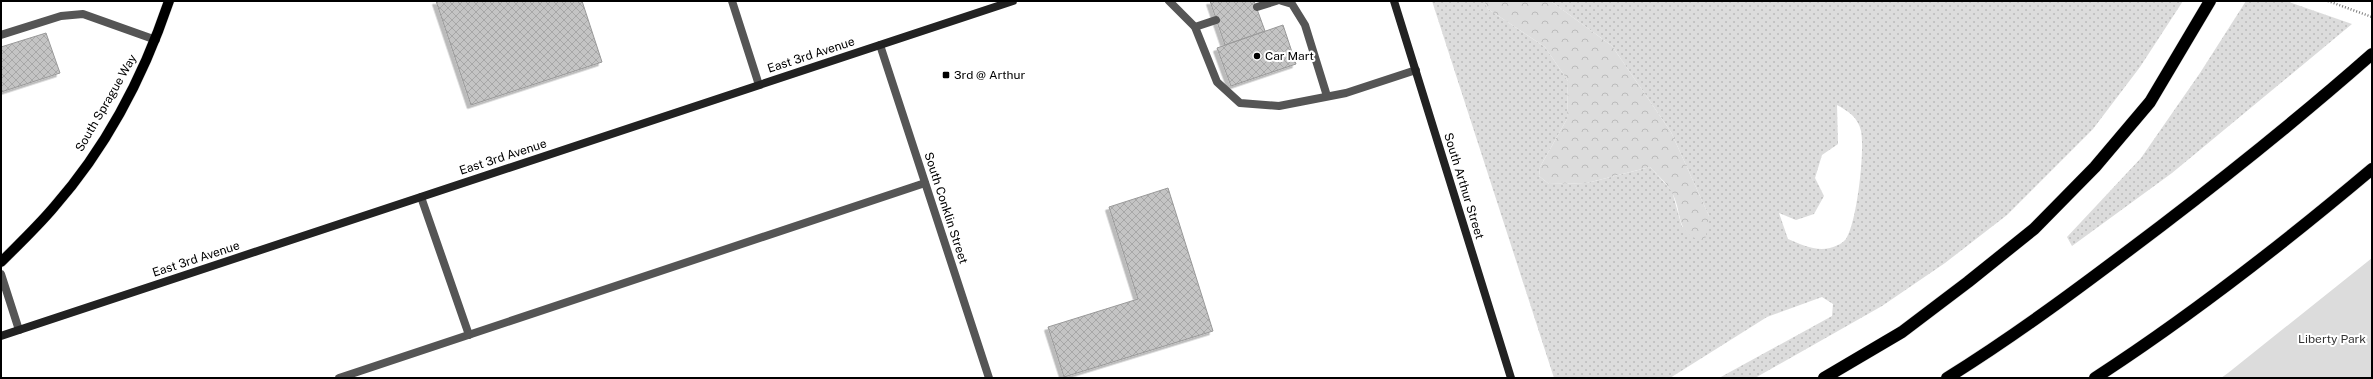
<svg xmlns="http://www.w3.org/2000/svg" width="2373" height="379" viewBox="0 0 2373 379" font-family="'Public Sans',sans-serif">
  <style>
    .grass { fill: url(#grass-dots); fill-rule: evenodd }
    .forest { fill: url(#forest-crowns) }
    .park { fill: #dcdcdc }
    .building { fill: url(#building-cross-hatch); stroke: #999; filter: url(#shadow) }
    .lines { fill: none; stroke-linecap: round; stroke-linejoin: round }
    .primary-casing { stroke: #dbdbdb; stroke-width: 11 }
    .highway-casing { stroke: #dbdbdb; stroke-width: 13 }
    .path { stroke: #777; stroke-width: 2.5; stroke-dasharray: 1 2; stroke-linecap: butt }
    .lane { stroke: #555; stroke-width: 8 }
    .street { stroke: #555; stroke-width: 8 }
    .secondary { stroke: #222; stroke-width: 8 }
    .primary { stroke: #000; stroke-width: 10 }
    .highway { stroke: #000; stroke-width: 12 }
    .poi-dot { fill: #000; stroke: #fff; stroke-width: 1.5 }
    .labels { text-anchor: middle; stroke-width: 4; stroke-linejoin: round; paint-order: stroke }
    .street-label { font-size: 12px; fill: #000; stroke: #fff }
    .poi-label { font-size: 12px; fill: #000; stroke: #fff; text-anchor: start }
    .park-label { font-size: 12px; fill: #333; stroke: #fff }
  </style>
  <defs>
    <pattern id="grass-dots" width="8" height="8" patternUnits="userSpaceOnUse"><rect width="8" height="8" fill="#dcdcdc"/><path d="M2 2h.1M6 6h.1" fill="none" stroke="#bbb" stroke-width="1.8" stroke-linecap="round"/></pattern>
    <pattern id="forest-crowns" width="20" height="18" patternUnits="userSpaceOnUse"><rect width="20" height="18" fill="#dcdcdc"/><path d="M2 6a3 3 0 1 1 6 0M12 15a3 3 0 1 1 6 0" fill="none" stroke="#bbb"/></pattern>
    <pattern id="building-cross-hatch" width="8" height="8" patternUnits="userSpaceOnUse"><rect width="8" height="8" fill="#c4c4c4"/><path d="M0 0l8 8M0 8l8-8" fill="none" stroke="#a7a7a7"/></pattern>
    <filter id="shadow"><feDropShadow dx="-3.5" dy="3.5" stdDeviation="0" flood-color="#0004"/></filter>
  </defs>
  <rect width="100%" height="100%" fill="#fff"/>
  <!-- grass -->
  <g class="grass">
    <path d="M1432 1H1484L1488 9 1545 47 1568 81 1567 119 1540 167 1539 176 1549 184 1587 183 1650 167 1672 191 1682 227 1709 216 1671 132 1612 46 1552 2 1541 1H2183L2140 67 2093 129 2007 215 1945 263 1882 306 1755 378H1719L1832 316 1833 304 1822 297 1767 317 1670 378H1554ZM1837 105C1848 111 1858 117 1861 131 1865 151 1857 220 1847 237 1846 240 1841 244 1838 245 1821 254 1804 246 1788 239L1779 213 1796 220 1814 214 1824 196 1815 178 1822 155 1838 144Z"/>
    <path d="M2246 1H2286L2352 24 2172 173 2072 246 2067 237 2141 158 2200 73Z"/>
  </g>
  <!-- forest -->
  <path class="forest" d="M1484 1 1552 2 1612 46 1671 132 1709 216 1705 241C1673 235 1684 212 1671 191 1666 182 1657 175 1650 167L1587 183 1549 184 1539 176 1540 167 1567 119 1568 81 1545 47 1488 9Z"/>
  <!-- park -->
  <path class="park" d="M2372 258V378H2221L2228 373Z"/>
  <!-- building -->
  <g class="building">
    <path d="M436 1H582L602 62 471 105Z"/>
    <path d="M1210 1H1254L1265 31 1225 45Z"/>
    <path d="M1283 25 1296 64 1231 86 1217 48Z"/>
    <path d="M46 33 60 73 1 92V47Z"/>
    <path d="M1168 188 1213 331 1064 377 1048 327 1138 299 1109 207Z"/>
  </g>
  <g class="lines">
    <defs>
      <path id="primary" d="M1 262C19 244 38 226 54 207 106 148 144 75 169 1"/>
      <g id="highway">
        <path d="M1824 378 1902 332 1968 282 2034 229 2095 167 2150 102 2210 1"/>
        <path d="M1947 378C2021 332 2091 279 2161 226 2233 171 2304 114 2372 54"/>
        <path d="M2095 378C2192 315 2283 244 2372 169"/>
      </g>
    </defs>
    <!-- primary casing -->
    <use href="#primary" class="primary-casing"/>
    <!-- highway casing -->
    <use href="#highway" class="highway-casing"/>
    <!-- path -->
    <path class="path" d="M2328 1 2372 17"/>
    <!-- lane -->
    <g class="lane">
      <path d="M732 1 759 85"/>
      <path d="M1169 1 1195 27 1217 82 1240 103 1279 106 1346 93 1416 70"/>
      <path d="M1282 1 1292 4 1305 25 1327 96"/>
      <path d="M1257 7 1276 1"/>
      <path d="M1195 27 1216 20"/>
      <path d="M1 35 61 16 83 14 156 40"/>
      <path d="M421 197 469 335"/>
      <path d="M339 378 925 183"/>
    </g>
    <!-- street -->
    <g class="street">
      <path d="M880 45 989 378"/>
      <path d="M1 274 19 330"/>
    </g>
    <!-- secondary -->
    <g class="secondary">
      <path d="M1394 1 1511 378"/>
      <path d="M1 336 1013 1"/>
    </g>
    <!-- primary -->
    <use href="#primary" class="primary"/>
    <!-- highway -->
    <use href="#highway" class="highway"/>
  </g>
  <!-- markers -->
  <g class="poi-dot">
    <circle cx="1257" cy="56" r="4"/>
    <rect x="942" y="71" width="8" height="8" rx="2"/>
  </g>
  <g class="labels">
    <!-- street labels -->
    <g class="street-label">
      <text transform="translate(811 55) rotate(-18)" y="4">East 3rd Avenue</text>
      <text transform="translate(106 103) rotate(-60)" y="4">South Sprague Way</text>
      <text transform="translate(503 157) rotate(-18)" y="4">East 3rd Avenue</text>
      <text transform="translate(1464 186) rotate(73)" y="4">South Arthur Street</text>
      <text transform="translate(946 208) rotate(72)" y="4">South Conklin Street</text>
      <text transform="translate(196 259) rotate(-18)" y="4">East 3rd Avenue</text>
    </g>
    <!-- poi labels -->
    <g class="poi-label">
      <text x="1265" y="60">Car Mart</text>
      <text x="954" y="79">3rd @ Arthur</text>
    </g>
    <!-- park labels -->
    <g class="park-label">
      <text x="2332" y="343">Liberty Park</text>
    </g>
  </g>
  <!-- border -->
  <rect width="2373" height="379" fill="none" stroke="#000000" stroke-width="4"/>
</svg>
